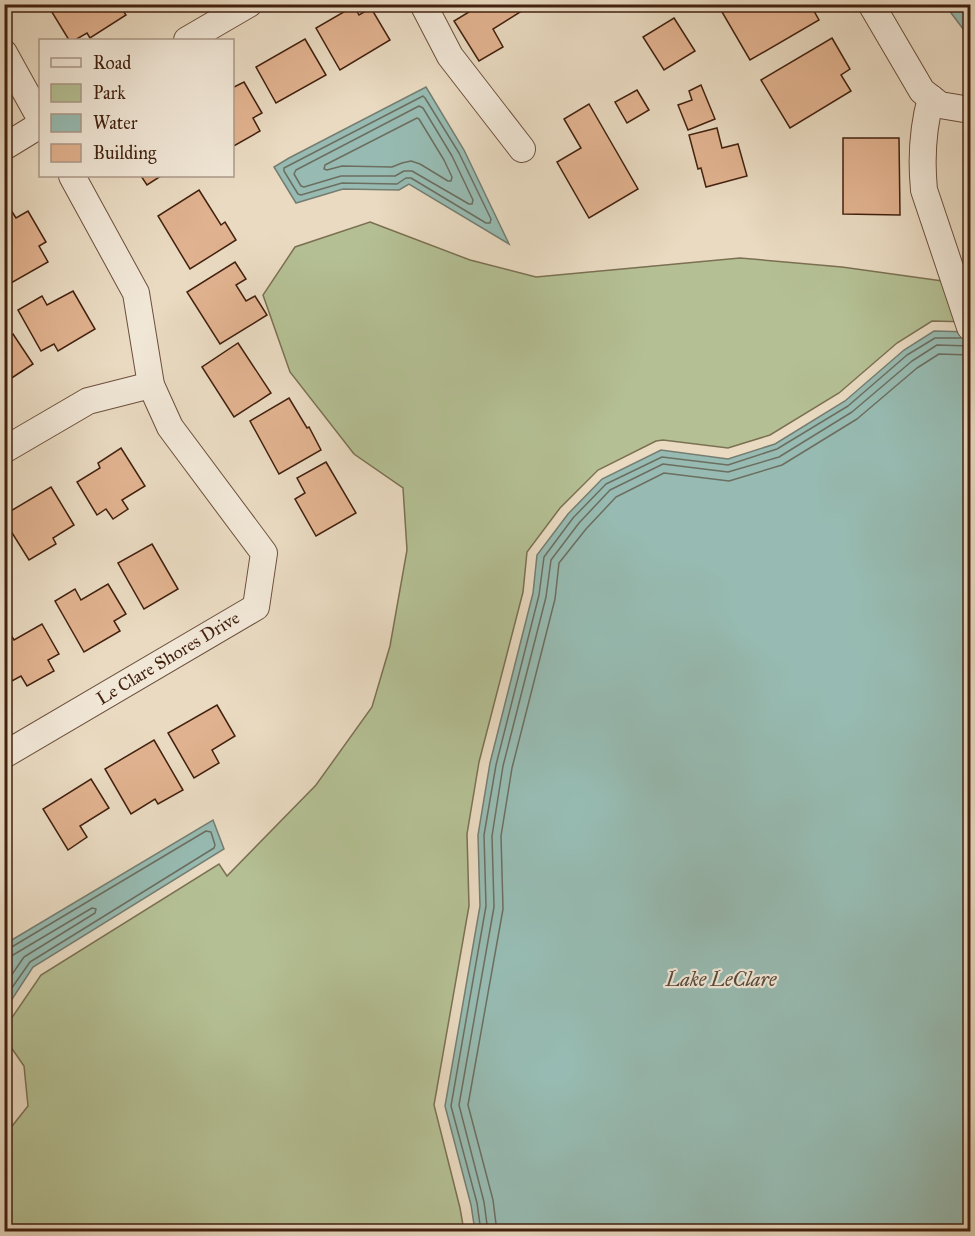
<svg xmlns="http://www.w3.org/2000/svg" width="975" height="1236" viewBox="0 0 975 1236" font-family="'IM FELL Great Primer',serif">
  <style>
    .green { fill: #b4c094; stroke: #7b7052; stroke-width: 1.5 }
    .water { fill: #97bbb2; stroke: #757d71; stroke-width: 1.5 }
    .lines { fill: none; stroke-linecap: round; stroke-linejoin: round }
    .shore { stroke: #6c6e60; stroke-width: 1.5 }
    .building { fill: #e1b28f; stroke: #42210f; stroke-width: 1.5 }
    .minor-casing { stroke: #6c4f3c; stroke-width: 28 }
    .minor { stroke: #f1e7d7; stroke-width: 26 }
    .labels { text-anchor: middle; stroke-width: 4.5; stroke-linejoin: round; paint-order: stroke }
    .street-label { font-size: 18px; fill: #42210f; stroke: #f1e7d7 }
    .water-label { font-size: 20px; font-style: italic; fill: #574838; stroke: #f1e7d7 }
  </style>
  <rect width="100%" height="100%" fill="#e9dac1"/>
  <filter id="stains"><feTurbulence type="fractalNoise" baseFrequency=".00333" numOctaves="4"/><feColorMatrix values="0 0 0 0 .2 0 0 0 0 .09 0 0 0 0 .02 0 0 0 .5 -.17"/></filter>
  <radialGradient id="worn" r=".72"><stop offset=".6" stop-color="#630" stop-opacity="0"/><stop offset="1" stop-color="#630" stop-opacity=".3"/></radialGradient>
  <!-- green -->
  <path class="green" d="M370 222 470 260 536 277 740 258 842 267 964 284 970 286V322L932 321 897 343 839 393 770 435 728 448 663 440 656 441 598 470 560 508 527 552 523 592 479 762 467 834 469 906 434 1105 460 1208 464 1231 5 1232V1135L28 1106 24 1066 6 1040 11 1019 41 975 219 864 227 876 316 785 372 707 390 646 407 550 403 488 354 454 290 372 263 295 295 247Z"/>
  <!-- water -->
  <g class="water">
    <path d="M945 5H970V38Z"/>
    <path d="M426 87 464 150 509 244 409 184 399 190 343 189 296 203 274 167 289 158Z"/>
    <path d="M934 331 970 332V1231H475L471 1205 445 1106 480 906 478 835 490 763 533 593 537 555 568 514 602 479 661 450 728 459 775 444 845 401 904 350Z"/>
    <path d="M213 820 224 849 33 967 5 1010V944Z"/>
  </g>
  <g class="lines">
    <!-- shore -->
    <g class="shore">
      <path d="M423 96 425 98 459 153 491 219 490 223H486L411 178H406L397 184 342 183 301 195 298 194 284 171V168Z"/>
      <path d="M419 106 423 108 452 156 473 200 472 204H469L412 171H404L395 176H341L304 187 301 186 294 174 296 170Z"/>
      <path d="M417 118 419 119 444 160 452 177 451 181H448L420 164 411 161 402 163 392 167 342 166 327 170 324 169 325 165Z"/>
      <path d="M4 949 10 948 206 831 211 832 215 845 214 848 30 962 4 999"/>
      <path d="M4 957 13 955 92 908 96 909 95 913 24 957 4 986"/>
      <path d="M481 1232 477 1203 451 1106 486 906 484 835 496 765 539 595 544 557 573 518 606 484 662 457 728 465 777 449 848 406 907 355 935 338H961"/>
      <path d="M488 1232 484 1202 459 1105 494 907 492 836 503 766 546 597 551 560 579 523 610 490 663 464 728 472 779 457 852 412 912 361 937 345 970 346"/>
      <path d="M497 1232 493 1200 468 1105 503 909 501 836 512 768 555 599 559 563 586 529 616 497 664 473 729 481 782 465 857 419 917 368 939 354 970 355"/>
    </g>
  </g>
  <!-- building -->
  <g class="building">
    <path d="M56 4H119L126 15 90 38 87 33 75 40H69L50 9Z"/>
    <path d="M464 4H533L493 29 503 47 479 61 454 21 469 12Z"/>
    <path d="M734 4H810L819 20 750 60 722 12Z"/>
    <path d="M354 6 359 15 371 8 390 40 340 70 316 28Z"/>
    <path d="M674 18 695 51 664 70 643 37Z"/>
    <path d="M832 38 850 69 841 75 851 91 790 128 761 80Z"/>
    <path d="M305 39 326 75 276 103 256 67Z"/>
    <path d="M244 82 262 113 253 118 260 131 232 147V88Z"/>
    <path d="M701 85 715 119 688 130 678 105 692 100 689 91Z"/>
    <path d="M637 90 649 110 627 123 615 102Z"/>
    <path d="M589 104 638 189 589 218 557 162 581 148 564 119Z"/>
    <path d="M717 128 722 148 738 144 747 176 706 187 701 168 698 169 689 135Z"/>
    <path d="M843 138H899L900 215 843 214Z"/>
    <path d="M141 176H161L147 185Z"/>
    <path d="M199 190 221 225 225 222 236 240 190 269 158 216Z"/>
    <path d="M9 207 16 218 28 211 46 242 39 246 48 262 4 287V210Z"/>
    <path d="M235 262 246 279 236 285 246 301 255 296 267 315 220 344 187 292Z"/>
    <path d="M73 291 95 329 58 351 54 344 41 351 18 310 42 296 47 305Z"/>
    <path d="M13 334 33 364 4 383V340Z"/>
    <path d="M238 343 271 393 234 417 202 367Z"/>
    <path d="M289 398 307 428 309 427 321 450 279 474 250 421Z"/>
    <path d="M121 448 145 486 122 500 128 509 113 519 106 509 97 515 77 482 100 468 98 463Z"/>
    <path d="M326 462 356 513 316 536 295 499 305 493 297 478Z"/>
    <path d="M51 487 74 525 53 538 56 544 29 560 4 520V515Z"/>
    <path d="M152 544 178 589 144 609 118 563Z"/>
    <path d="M108 584 126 614 114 621 120 631 84 652 55 601 75 589 81 600Z"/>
    <path d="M42 624 59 654 48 660 54 671 27 686 21 676 10 682 4 672V629L6 627 14 640Z"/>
    <path d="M217 705 235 736 212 750 219 763 194 778 168 733Z"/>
    <path d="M154 740 183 790 158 804 155 799 131 814 105 769Z"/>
    <path d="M91 779 109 808 80 826 87 837 68 850 43 809Z"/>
  </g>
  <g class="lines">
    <defs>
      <g id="minor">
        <path d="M423 4 450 56 522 149"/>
        <path d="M871 4 922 91 940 105 970 110"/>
        <path d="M187 40 249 4"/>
        <path d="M4 53 40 118"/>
        <path d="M931 98C923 127 921 159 924 190L970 327"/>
        <path d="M4 147 40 125"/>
        <path d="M4 450 88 401 151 385"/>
        <path d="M4 755 256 607 264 553 170 427 151 385 136 293 72 176"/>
      </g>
    </defs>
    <!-- minor casing -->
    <use href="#minor" class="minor-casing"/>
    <!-- minor -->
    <use href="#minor" class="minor"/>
  </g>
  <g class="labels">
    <!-- street labels -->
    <g class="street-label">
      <text transform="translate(168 658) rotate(-31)" y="6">Le Clare Shores Drive</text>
    </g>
    <!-- water labels -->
    <g class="water-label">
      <text x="721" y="986">Lake LeClare</text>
    </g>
  </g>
  <!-- margin -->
  <rect width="975" height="1236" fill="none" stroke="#e9dac1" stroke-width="24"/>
  <rect x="6" y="6" width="963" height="1224" fill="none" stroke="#42210f" stroke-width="3"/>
  <rect x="12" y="12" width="951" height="1212" fill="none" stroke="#42210f" stroke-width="1.5"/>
  <!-- legend -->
  <rect x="39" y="39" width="195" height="138" fill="#f1e7d7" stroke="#ab9887" stroke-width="1.5"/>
  <rect x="51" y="58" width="30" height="9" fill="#f1e7d7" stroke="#ab9887" stroke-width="1.5"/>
  <text x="93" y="69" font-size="18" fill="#42210f">Road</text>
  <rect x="51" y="84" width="30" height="18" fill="#b4c094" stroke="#ab9887" stroke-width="1.5"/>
  <text x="93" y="99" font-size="18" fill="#42210f">Park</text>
  <rect x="51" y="114" width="30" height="18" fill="#97bbb2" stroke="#ab9887" stroke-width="1.5"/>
  <text x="93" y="129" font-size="18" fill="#42210f">Water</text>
  <rect x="51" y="144" width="30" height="18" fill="#e1b28f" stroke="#ab9887" stroke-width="1.5"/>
  <text x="93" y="159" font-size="18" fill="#42210f">Building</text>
  <rect width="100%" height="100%" filter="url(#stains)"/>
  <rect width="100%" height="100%" fill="url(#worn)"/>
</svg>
